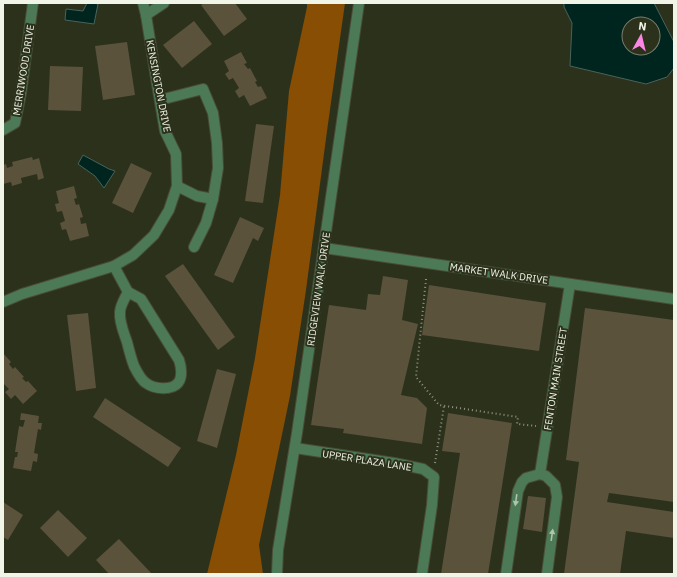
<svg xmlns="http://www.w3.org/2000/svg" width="677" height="577" viewBox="0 0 677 577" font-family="'IBM Plex Sans',sans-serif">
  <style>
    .forest { fill: #884e04 }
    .water { fill: #00251f; stroke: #48635b; fill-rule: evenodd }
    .building { fill: #5a523b }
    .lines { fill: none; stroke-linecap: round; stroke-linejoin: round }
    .street-casing { stroke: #484c38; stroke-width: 12 }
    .path { stroke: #929785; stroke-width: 2; stroke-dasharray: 1 3; stroke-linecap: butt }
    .street { stroke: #4d7a56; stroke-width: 10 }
    .oneway { fill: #afc4ad }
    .labels { text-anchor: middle; stroke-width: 4; stroke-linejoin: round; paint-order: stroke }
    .street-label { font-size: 10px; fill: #f1f5e7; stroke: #2c311c }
  </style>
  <rect width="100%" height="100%" fill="#2c311c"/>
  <!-- forest -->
  <path class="forest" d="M307 3H345L327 131 306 290 290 396 259 545 263 574H207L236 455 255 358 280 195 289 91 307 7Z"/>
  <!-- water -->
  <g class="water">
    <path d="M87 3H94L98 4 94 24 65 20 66 9 83 11Z"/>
    <path d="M564 3H654L674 42V68L667 77 646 84 570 66 572 23 564 7ZM629 24H653V48H629Z"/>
    <path d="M83 155 109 169 115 171 104 188 95 176 78 164Z"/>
  </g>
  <!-- building -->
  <g class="building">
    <path d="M204 3H235L247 19 224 36 201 5Z"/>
    <path d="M194 21 212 44 182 68 163 45Z"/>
    <path d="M127 42 135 95 103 100 95 46Z"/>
    <path d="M241 52 247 63 244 64 248 69 250 68 257 81 255 82 258 87 261 86 267 98 250 106 244 95 239 98 235 91 239 88 233 78 229 80 225 74 229 71 224 61Z"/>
    <path d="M50 66 83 67 81 111 48 110Z"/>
    <path d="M256 124 274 126 263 203 245 201Z"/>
    <path d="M32 157 33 160 39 158 44 178 38 180 37 174 21 178 22 183 12 186 11 182 3 184V165L6 164 7 168 13 166 12 162Z"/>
    <path d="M131 163 152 173 133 213 112 203Z"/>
    <path d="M74 186 77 198 74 199 76 205 79 204 83 217 80 218 81 224 86 223 89 236 70 241 66 229 62 230 60 223 65 221 62 211 57 212 55 204 59 203 56 191Z"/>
    <path d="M240 217 264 228 258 241 253 238 233 283 214 275Z"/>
    <path d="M183 264 235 337 218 350 165 276Z"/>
    <path d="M383 276 408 280 402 320 418 324 401 395 417 398 427 408 422 444 343 433 344 429 311 425 329 305 366 310 368 294 380 295Z"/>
    <path d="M429 285 546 303 539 351 422 335Z"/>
    <path d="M585 308 674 320V502L609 493 607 502 674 512V538L626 531 620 574H564L579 462 566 460Z"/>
    <path d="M88 313 96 388 76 391 67 315Z"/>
    <path d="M3 353 11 362 9 364 13 369 15 367 24 377 22 378 26 382 28 381 37 391 23 404 15 395 11 399 5 392 9 389 3 383Z"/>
    <path d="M217 369 236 374 217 448 197 441Z"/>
    <path d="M105 398 181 448 168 467 93 417Z"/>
    <path d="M21 413 39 416 38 423H42L41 430 38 429 34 453 38 454 37 462 33 461 31 471 13 468 15 457H17L18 452H15L19 426 23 427 25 420H20Z"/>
    <path d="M448 413 512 423 488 574H441L460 453 442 451Z"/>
    <path d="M528 496 546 498 542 532 523 529Z"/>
    <path d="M3 502 23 515 8 540 3 537Z"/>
    <path d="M58 510 87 538 68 557 40 528Z"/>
    <path d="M119 539 152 574H109L96 560Z"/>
  </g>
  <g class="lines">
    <defs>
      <g id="street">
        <path d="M146 15 164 3"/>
        <path d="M160 100 203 89 213 113 217 143 218 168 213 199"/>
        <path d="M3 130 15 123 21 93 33 3"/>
        <path d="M177 186 197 196 213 199 206 223 194 247"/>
        <path d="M324 248 674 299"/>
        <path d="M114 266 128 292 141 299 179 360C181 366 183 377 178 383 171 391 154 389 146 383 141 380 137 372 134 366 131 358 129 350 127 342 124 333 119 322 120 312 120 306 125 298 128 292"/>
        <path d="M3 302 22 294 114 266 133 255 154 235 169 210 177 186 176 154 165 131 157 84 146 15 143 3"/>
        <path d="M295 448 394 463 423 469 434 477 432 505 422 574"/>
        <path d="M540 474 570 284"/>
        <path d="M277 574 278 550 297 433 359 3"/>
        <path d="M506 574 518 491 522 482 526 478 540 474 546 476 555 485 557 497 547 574"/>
      </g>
    </defs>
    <!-- street casing -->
    <use href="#street" class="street-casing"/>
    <!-- path -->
    <g class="path">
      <path d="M426 279 416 377 439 405 518 417 517 424 536 426"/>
      <path d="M435 463 444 406"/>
    </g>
    <!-- street -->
    <use href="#street" class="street"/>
  </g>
  <!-- one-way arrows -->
  <defs><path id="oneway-solid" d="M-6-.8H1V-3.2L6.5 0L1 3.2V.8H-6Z"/></defs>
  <g class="oneway">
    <use href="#oneway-solid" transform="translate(516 500) rotate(98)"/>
    <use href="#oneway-solid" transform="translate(552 535) rotate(-82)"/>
  </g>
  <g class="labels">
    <!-- street labels -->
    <g class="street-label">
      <text transform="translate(23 70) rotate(-81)" y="4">MERRIWOOD DRIVE</text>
      <text transform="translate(159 86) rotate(79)" y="4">KENSINGTON DRIVE</text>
      <text transform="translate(499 273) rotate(8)" y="4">MARKET WALK DRIVE</text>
      <text transform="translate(318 289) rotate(-82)" y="4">RIDGEVIEW WALK DRIVE</text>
      <text transform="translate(555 379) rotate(-81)" y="4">FENTON MAIN STREET</text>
      <text transform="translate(367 460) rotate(9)" y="4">UPPER PLAZA LANE</text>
    </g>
  </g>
  <!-- border -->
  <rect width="677" height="577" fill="none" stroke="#f1f5e7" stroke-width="8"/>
  <!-- north arrow -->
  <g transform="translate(641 36) rotate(8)"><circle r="19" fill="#2c311c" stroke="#7b7f6d"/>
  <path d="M0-3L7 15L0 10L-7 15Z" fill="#fc86e3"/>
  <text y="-6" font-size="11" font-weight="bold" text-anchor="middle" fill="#f1f5e7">N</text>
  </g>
</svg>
